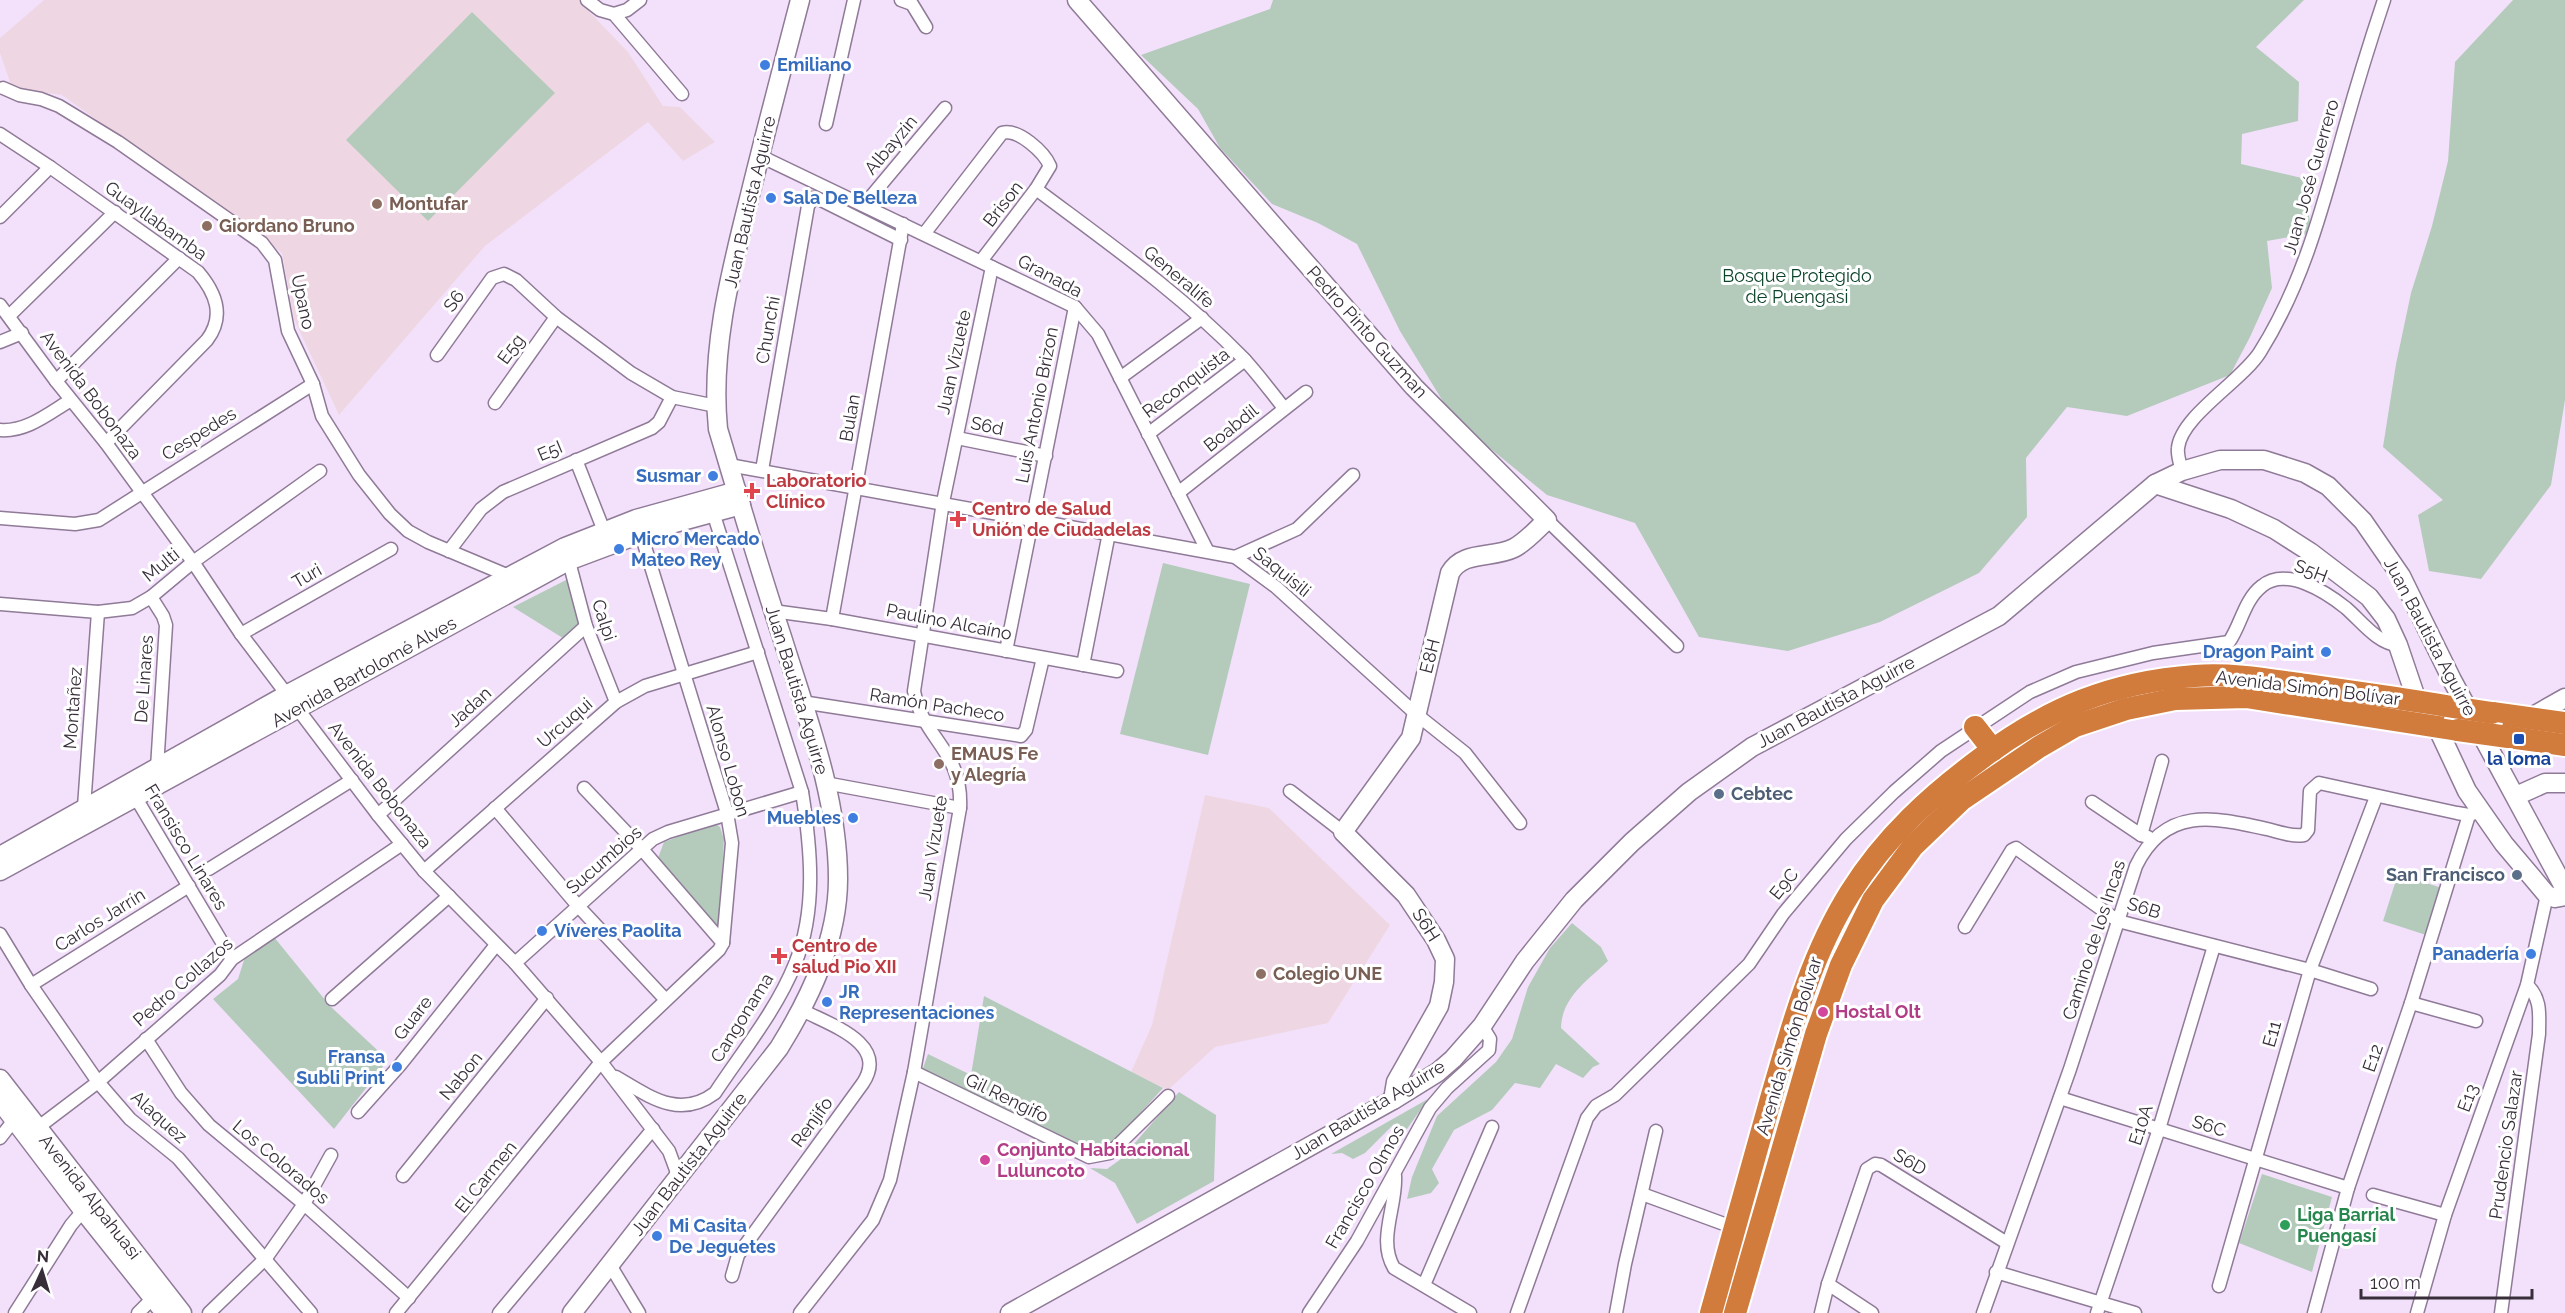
<svg xmlns="http://www.w3.org/2000/svg" width="2565" height="1313" viewBox="0 0 2565 1313" font-family="Raleway,sans-serif">
  <style>
    .education { fill: #eed7e3 }
    .green { fill: #b4cbbc }
    .lines { fill: none; stroke-linecap: round; stroke-linejoin: round }
    .street-casing { stroke: #8f7a97; stroke-width: 15 }
    .secondary-casing { stroke: #8f7a97; stroke-width: 21 }
    .highway-casing { stroke: #fff; stroke-width: 26 }
    .street { stroke: #fff; stroke-width: 12 }
    .secondary { stroke: #fff; stroke-width: 18 }
    .highway { stroke: #d17b3d; stroke-width: 22 }
    .highway-bridge-casing { stroke: #fff; stroke-width: 26; stroke-linecap: butt }
    .highway-bridge { stroke: #d17b3d; stroke-width: 22 }
    .shop-dot { fill: #3f7fe0; stroke: #fff; stroke-width: 2 }
    .education-dot { fill: #8d6e63; stroke: #fff; stroke-width: 2 }
    .health-dot { fill: #e0444e; stroke: #fff; stroke-width: 2 }
    .transit-dot { fill: #1a4fb4; stroke: #fff; stroke-width: 2 }
    .service-dot { fill: #5c6f8a; stroke: #fff; stroke-width: 2 }
    .hotel-dot { fill: #d1479c; stroke: #fff; stroke-width: 2 }
    .leisure-dot { fill: #2e9e5b; stroke: #fff; stroke-width: 2 }
    .labels { text-anchor: middle; stroke-width: 6; stroke-linejoin: round; paint-order: stroke }
    .shop-label { font-size: 18px; font-weight: bold; fill: #366cbe; stroke: #fff; text-anchor: start }
    .street-label { font-size: 18px; fill: #372e3a; stroke: #fff }
    .education-label { font-size: 18px; font-weight: bold; fill: #785e54; stroke: #fff; text-anchor: start }
    .park-label { font-size: 18px; fill: #0b4429; stroke: #fff }
    .health-label { font-size: 18px; font-weight: bold; fill: #be3a42; stroke: #fff; text-anchor: start }
    .transit-label { font-size: 18px; font-weight: bold; fill: #164399; stroke: #fff }
    .service-label { font-size: 18px; font-weight: bold; fill: #4e5e75; stroke: #fff; text-anchor: start }
    .hotel-label { font-size: 18px; font-weight: bold; fill: #b23c85; stroke: #fff; text-anchor: start }
    .leisure-label { font-size: 18px; font-weight: bold; fill: #27864d; stroke: #fff; text-anchor: start }
  </style>
  <rect width="100%" height="100%" fill="#f3e1fb"/>
  <!-- education -->
  <g class="education">
    <path d="M44 0H578L628 52 663 106 680 107 715 142 683 161 648 122 485 246 339 415 294 319 282 253 62 95 12 88 0 53V38Z"/>
    <path d="M1205 795 1269 808 1390 925 1328 1023 1215 1047 1168 1090 1131 1072 1152 1025Z"/>
  </g>
  <!-- green -->
  <g class="green">
    <path d="M1273 0H2304L2256 47 2299 82 2298 121 2242 134 2241 164 2302 178 2312 233 2267 241 2272 288 2250 337 2230 375 2127 416 2067 407 2026 458 2027 517 1979 573 1880 622 1788 651 1699 637 1635 523 1547 495 1453 418 1400 331 1357 244 1318 223 1272 204 1220 148 1198 109 1141 55 1270 9Z"/>
    <path d="M2513 0H2565V400L2551 485 2481 579 2429 571 2418 515 2443 500 2383 447 2396 364 2411 293 2432 226 2448 161 2455 62Z"/>
    <path d="M472 12 555 93 428 221 346 140Z"/>
    <path d="M1163 563 1250 584 1208 755 1120 734Z"/>
    <path d="M570 578 583 625 566 640 513 607Z"/>
    <path d="M714 823 720 827 724 839 719 932 658 858 664 842Z"/>
    <path d="M2398 874 2442 888 2426 935 2383 921Z"/>
    <path d="M1572 923 1601 947 1608 961C1587 981 1562 997 1561 1028L1600 1064 1593 1067 1583 1078 1556 1064 1540 1088 1515 1083 1492 1110 1454 1130 1432 1169 1439 1183 1431 1193 1407 1199 1412 1177 1437 1116 1496 1062 1512 1039 1528 987 1550 948Z"/>
    <path d="M274 937 330 1006 388 1060 334 1129 213 999 238 979 245 957Z"/>
    <path d="M984 996 1163 1088 1108 1149 1096 1152 1083 1151 922 1071 928 1054 971 1075Z"/>
    <path d="M1179 1092 1216 1115 1214 1181 1137 1224 1115 1183 1090 1168 1107 1169 1121 1159Z"/>
    <path d="M1428 1099 1407 1129 1394 1124 1365 1153 1353 1159 1342 1153 1331 1154Z"/>
    <path d="M2262 1174 2332 1197 2312 1272 2239 1243Z"/>
  </g>
  <g class="lines">
    <defs>
      <g id="street">
        <path d="M587 0 600 10 614 14 682 94"/>
        <path d="M901 0 912 4 926 27"/>
        <path d="M614 14 627 10 640 0"/>
        <path d="M3 88 19 95 41 99 59 106 118 142 262 243 275 260 288 331 313 384 322 416 359 475 390 514 408 531 428 542 509 576"/>
        <path d="M826 124 854 0"/>
        <path d="M0 134 50 167 198 272C216 293 225 316 207 340L106 443"/>
        <path d="M760 156 1075 307 1098 334 1207 550"/>
        <path d="M1036 189C1108 243 1181 294 1243 358 1258 374 1271 392 1284 408"/>
        <path d="M864 205 945 108"/>
        <path d="M0 217 50 167"/>
        <path d="M924 234 1002 133C1018 128 1044 152 1050 166L1036 189 981 261"/>
        <path d="M0 305 56 381 106 443 193 562 241 634 378 815 424 871 515 963 601 1062 669 1151 676 1170 677 1179"/>
        <path d="M10 315 115 212"/>
        <path d="M0 342 22 333"/>
        <path d="M437 355 492 278 504 274 516 280 556 317 631 373 672 397 716 406"/>
        <path d="M1120 378 1202 318"/>
        <path d="M56 381 179 258"/>
        <path d="M495 403 556 317"/>
        <path d="M0 430C27 432 49 413 71 400"/>
        <path d="M1148 434 1245 360"/>
        <path d="M957 438 1046 456"/>
        <path d="M576 460 604 531"/>
        <path d="M729 465 1235 557 1276 587 1416 714 1465 753 1520 823"/>
        <path d="M762 470 808 206 813 198 819 199 901 240"/>
        <path d="M2182 471C2180 464 2177 455 2178 448 2181 416 2242 381 2260 352 2304 282 2323 205 2345 127 2357 84 2370 42 2384 0"/>
        <path d="M1178 493 1306 392"/>
        <path d="M0 518 75 524 99 520 313 384"/>
        <path d="M1547 520 1677 646"/>
        <path d="M449 551 481 509 503 492 652 428 659 422 672 397"/>
        <path d="M567 554 586 626 616 702"/>
        <path d="M1235 557 1297 529 1353 475"/>
        <path d="M151 597 163 616 166 625 157 768"/>
        <path d="M0 604 98 612 132 608 151 597 193 562 320 471"/>
        <path d="M773 611 832 619 1117 671"/>
        <path d="M832 619 903 224"/>
        <path d="M241 634 391 549"/>
        <path d="M1006 651 1075 307"/>
        <path d="M1083 665 1109 533"/>
        <path d="M802 702 1021 736 1026 730 1043 658"/>
        <path d="M825 783 960 808"/>
        <path d="M584 788 641 848 723 943"/>
        <path d="M1290 791 1343 832"/>
        <path d="M133 793 232 959"/>
        <path d="M2092 802 2141 835 2148 837"/>
        <path d="M84 807 98 612"/>
        <path d="M495 808 578 906 665 999"/>
        <path d="M378 815 586 626"/>
        <path d="M2141 835 2162 761"/>
        <path d="M209 869 352 780"/>
        <path d="M424 871 616 702 645 686 758 652"/>
        <path d="M1965 927 2012 850 2016 848 2118 921 2310 970 2371 989"/>
        <path d="M0 934 31 985 98 1082 130 1119 178 1158 311 1313"/>
        <path d="M515 963 653 839 668 832 802 792"/>
        <path d="M31 985 189 886"/>
        <path d="M332 999 449 896"/>
        <path d="M2411 1003 2476 1021"/>
        <path d="M146 1039 181 1093 209 1125 304 1204 409 1298"/>
        <path d="M914 1072 1089 1157 1110 1153 1168 1096"/>
        <path d="M616 1077C649 1096 679 1120 715 1093 742 1052 776 1011 795 964 817 910 811 848 802 792L711 506"/>
        <path d="M2060 1098 2348 1188"/>
        <path d="M358 1112 400 1065 496 945"/>
        <path d="M32 1132 98 1082 220 975 232 959 402 844"/>
        <path d="M0 1138 18 1115"/>
        <path d="M403 1176 547 998"/>
        <path d="M1395 1176C1397 1206 1377 1240 1394 1268L1470 1313"/>
        <path d="M1642 1194 1735 1228"/>
        <path d="M2373 1195 2445 1215"/>
        <path d="M610 1265 639 1313"/>
        <path d="M1996 1272 2135 1313"/>
        <path d="M732 1276 738 1255 863 1083C889 1043 830 1025 802 1010"/>
        <path d="M1828 1284 1872 1313"/>
        <path d="M1424 1285 1492 1127"/>
        <path d="M2219 1286 2310 970 2376 797"/>
        <path d="M15 1313 71 1225 88 1205"/>
        <path d="M138 1313 153 1298"/>
        <path d="M209 1313 266 1258 304 1204 331 1155"/>
        <path d="M396 1313 601 1062 719 950 723 943 732 843 727 813 641 534"/>
        <path d="M499 1313 653 1129"/>
        <path d="M800 1313 873 1220 890 1180 914 1072 960 808C963 750 923 740 914 691L943 502 992 267"/>
        <path d="M1309 1313 1357 1241 1430 1108 1447 1088 1489 1050 1490 1039 1482 1026"/>
        <path d="M1517 1313 1587 1118 1596 1106 1615 1095 1749 964 1783 914 1846 839 1894 792 1941 751 2030 692 2076 672 2153 653 2229 642C2241 625 2244 600 2262 586 2286 566 2326 592 2346 608 2361 621 2378 644 2398 645"/>
        <path d="M1616 1313 1625 1264 1656 1131"/>
        <path d="M1821 1313 1828 1284 1867 1169 1875 1164 1881 1165 2007 1243"/>
        <path d="M1983 1313 2070 1069 2136 866C2165 806 2213 817 2267 829 2279 832 2292 837 2304 835L2308 830 2310 791 2319 783 2457 813 2469 815 2481 811"/>
        <path d="M2097 1313 2159 1129 2214 946"/>
        <path d="M2314 1313 2348 1188 2411 1003 2469 815"/>
        <path d="M2417 1313 2445 1215 2527 985 2547 895"/>
        <path d="M2501 1313 2539 1034C2539 1015 2542 999 2527 985"/>
      </g>
      <g id="secondary">
        <path d="M1077 0 1414 387 1547 520C1537 529 1526 542 1514 548 1492 559 1463 550 1450 573L1411 738 1343 832 1406 895 1436 940 1445 959 1444 982 1439 1006 1396 1082 1393 1100"/>
        <path d="M2155 484 2231 509 2274 529 2310 552 2369 597 2386 619 2398 645 2417 701"/>
        <path d="M2528 719 2565 698"/>
        <path d="M2437 727 2467 791 2504 844 2547 895 2555 898 2565 896"/>
        <path d="M2516 796 2545 783H2565"/>
        <path d="M0 856 288 694 565 547 636 519 737 491"/>
        <path d="M0 871 568 561 656 528 741 505"/>
        <path d="M0 1079 182 1313"/>
        <path d="M0 1101 82 1209 165 1313"/>
        <path d="M572 1313 779 1048C810 998 838 940 838 879 838 797 806 714 782 637 759 568 739 499 718 429 710 350 731 271 750 195 766 130 783 65 800 0"/>
        <path d="M1010 1313 1393 1100 1438 1072 1453 1059 1482 1026 1525 961 1574 900 1632 842 1689 792 1752 747 1999 616 2155 484 2182 471 2220 460H2264L2305 473 2328 486 2363 521 2401 576 2452 680 2565 889"/>
      </g>
      <g id="highway">
        <path d="M2492 713 2565 723"/>
        <path d="M1975 727 1993 750"/>
        <path d="M2501 736 2565 745"/>
        <path d="M1711 1313C1731 1243 1750 1172 1770 1102 1791 1030 1810 957 1850 893 1885 837 1931 795 1983 757 2049 708 2112 682 2195 676 2232 673 2270 680 2306 685 2353 692 2399 698 2446 706"/>
        <path d="M1735 1313 1816 1034 1841 965 1873 900 1913 846 1961 800 2039 747 2075 726 2126 709 2175 699 2246 697 2458 730"/>
      </g>
    </defs>
    <!-- street casing -->
    <use href="#street" class="street-casing"/>
    <!-- secondary casing -->
    <use href="#secondary" class="secondary-casing"/>
    <!-- highway casing -->
    <use href="#highway" class="highway-casing"/>
    <!-- street -->
    <use href="#street" class="street"/>
    <!-- secondary -->
    <use href="#secondary" class="secondary"/>
    <!-- highway -->
    <use href="#highway" class="highway"/>
    <defs>
      <g id="highway-bridge">
        <path d="M2446 706 2492 713"/>
        <path d="M2458 730 2501 736"/>
      </g>
    </defs>
    <!-- highway-bridge casing -->
    <use href="#highway-bridge" class="highway-bridge-casing"/>
    <!-- highway-bridge -->
    <use href="#highway-bridge" class="highway-bridge"/>
  </g>
  <!-- markers -->
  <g class="shop-dot">
    <circle cx="765" cy="65" r="6"/>
    <circle cx="771" cy="198" r="6"/>
    <circle cx="713" cy="476" r="6"/>
    <circle cx="619" cy="549" r="6"/>
    <circle cx="2326" cy="652" r="6"/>
    <circle cx="853" cy="818" r="6"/>
    <circle cx="542" cy="931" r="6"/>
    <circle cx="2531" cy="954" r="6"/>
    <circle cx="827" cy="1002" r="6"/>
    <circle cx="397" cy="1067" r="6"/>
    <circle cx="657" cy="1236" r="6"/>
  </g>
  <g class="education-dot">
    <circle cx="377" cy="204" r="6"/>
    <circle cx="207" cy="226" r="6"/>
    <circle cx="939" cy="764" r="6"/>
    <circle cx="1261" cy="974" r="6"/>
  </g>
  <g class="health-dot">
    <path d="M749 482h6v6h6v6h-6v6h-6v-6h-6v-6h6z"/>
    <path d="M955 510h6v6h6v6h-6v6h-6v-6h-6v-6h6z"/>
    <path d="M776 947h6v6h6v6h-6v6h-6v-6h-6v-6h6z"/>
  </g>
  <rect class="transit-dot" x="2513" y="733" width="12" height="12" rx="3"/>
  <g class="service-dot">
    <circle cx="1719" cy="794" r="6"/>
    <circle cx="2517" cy="875" r="6"/>
  </g>
  <g class="hotel-dot">
    <circle cx="1823" cy="1012" r="6"/>
    <circle cx="985" cy="1160" r="6"/>
  </g>
  <circle class="leisure-dot" cx="2285" cy="1225" r="6"/>
  <g class="labels">
    <!-- shop labels -->
    <g class="shop-label">
      <text x="777" y="71">Emiliano</text>
      <text x="783" y="204">Sala De Belleza</text>
      <text x="701" y="482" text-anchor="end">Susmar</text>
      <text x="631" y="545">Micro Mercado<tspan x="631" dy="21">Mateo Rey</tspan></text>
      <text x="2314" y="658" text-anchor="end">Dragon Paint</text>
      <text x="841" y="824" text-anchor="end">Muebles</text>
      <text x="554" y="937">Víveres Paolita</text>
      <text x="2519" y="960" text-anchor="end">Panadería</text>
      <text x="839" y="998">JR<tspan x="839" dy="21">Representaciones</tspan></text>
      <text x="385" y="1063" text-anchor="end">Fransa<tspan x="385" dy="21">Subli Print</tspan></text>
      <text x="669" y="1232">Mi Casita<tspan x="669" dy="21">De Jeguetes</tspan></text>
    </g>
    <!-- street labels -->
    <g class="street-label">
      <text transform="translate(891 145) rotate(-50)" y="6">Albayzin</text>
      <text transform="translate(2311 177) rotate(-74)" y="6">Juan José Guerrero</text>
      <text transform="translate(750 202) rotate(-77)" y="6">Juan Bautista Aguirre</text>
      <text transform="translate(1003 204) rotate(-52)" y="6">Brison</text>
      <text transform="translate(156 221) rotate(36)" y="6">Guayllabamba</text>
      <text transform="translate(1050 276) rotate(28)" y="6">Granada</text>
      <text transform="translate(1179 277) rotate(40)" y="6">Generalife</text>
      <text transform="translate(454 301) rotate(-54)" y="6">S6</text>
      <text transform="translate(303 302) rotate(78)" y="6">Upano</text>
      <text transform="translate(768 330) rotate(-80)" y="6">Chunchi</text>
      <text transform="translate(1367 332) rotate(48)" y="6">Pedro Pinto Guzman</text>
      <text transform="translate(511 349) rotate(-54)" y="6">E5g</text>
      <text transform="translate(954 362) rotate(-78)" y="6">Juan Vizuete</text>
      <text transform="translate(1186 383) rotate(-37)" y="6">Reconquista</text>
      <text transform="translate(91 395) rotate(53)" y="6">Avenida Bobonaza</text>
      <text transform="translate(1037 405) rotate(-79)" y="6">Luis Antonio Brizon</text>
      <text transform="translate(850 418) rotate(-80)" y="6">Bulan</text>
      <text transform="translate(987 426) rotate(12)" y="6">S6d</text>
      <text transform="translate(1231 428) rotate(-39)" y="6">Boabdil</text>
      <text transform="translate(199 434) rotate(-32)" y="6">Cespedes</text>
      <text transform="translate(550 451) rotate(-23)" y="6">E5I</text>
      <text transform="translate(161 565) rotate(-39)" y="6">Multi</text>
      <text transform="translate(2311 571) rotate(21)" y="6">S5H</text>
      <text transform="translate(1282 572) rotate(39)" y="6">Saquisili</text>
      <text transform="translate(307 576) rotate(-30)" y="6">Turi</text>
      <text transform="translate(604 620) rotate(72)" y="6">Calpi</text>
      <text transform="translate(949 622) rotate(11)" y="6">Paulino Alcaíno</text>
      <text transform="translate(2430 637) rotate(62)" y="6">Juan Bautista Aguirre</text>
      <text transform="translate(1430 656) rotate(-76)" y="6">E8H</text>
      <text transform="translate(364 672) rotate(-29)" y="6">Avenida Bartolomé Alves</text>
      <text transform="translate(144 679) rotate(-86)" y="6">De Linares</text>
      <text transform="translate(2308 688) rotate(7)" y="6">Avenida Simón Bolívar</text>
      <text transform="translate(797 690) rotate(73)" y="6">Juan Bautista Aguirre</text>
      <text transform="translate(1836 702) rotate(-28)" y="6">Juan Bautista Aguirre</text>
      <text transform="translate(937 705) rotate(9)" y="6">Ramón Pacheco</text>
      <text transform="translate(470 707) rotate(-42)" y="6">Jadan</text>
      <text transform="translate(73 708) rotate(-86)" y="6">Montañez</text>
      <text transform="translate(565 723) rotate(-41)" y="6">Urcuqui</text>
      <text transform="translate(728 761) rotate(74)" y="6">Alonso Lobon</text>
      <text transform="translate(380 785) rotate(52)" y="6">Avenida Bobonaza</text>
      <text transform="translate(186 847) rotate(59)" y="6">Fransisco Linares</text>
      <text transform="translate(933 848) rotate(-81)" y="6">Juan Vizuete</text>
      <text transform="translate(604 860) rotate(-41)" y="6">Sucumbios</text>
      <text transform="translate(1784 884) rotate(-51)" y="6">E9C</text>
      <text transform="translate(2144 908) rotate(17)" y="6">S6B</text>
      <text transform="translate(100 920) rotate(-32)" y="6">Carlos Jarrín</text>
      <text transform="translate(1426 925) rotate(58)" y="6">S6H</text>
      <text transform="translate(2094 940) rotate(-72)" y="6">Camino de los Incas</text>
      <text transform="translate(183 982) rotate(-41)" y="6">Pedro Collazos</text>
      <text transform="translate(413 1018) rotate(-52)" y="6">Guare</text>
      <text transform="translate(742 1018) rotate(-58)" y="6">Cangonama</text>
      <text transform="translate(2272 1034) rotate(-74)" y="6">E11</text>
      <text transform="translate(1789 1046) rotate(-73)" y="6">Avenida Simón Bolívar</text>
      <text transform="translate(2373 1058) rotate(-71)" y="6">E12</text>
      <text transform="translate(461 1076) rotate(-51)" y="6">Nabon</text>
      <text transform="translate(1007 1098) rotate(26)" y="6">Gil Rengifo</text>
      <text transform="translate(2468 1098) rotate(-70)" y="6">E13</text>
      <text transform="translate(1368 1110) rotate(-31)" y="6">Juan Bautista Aguirre</text>
      <text transform="translate(159 1117) rotate(42)" y="6">Alaquez</text>
      <text transform="translate(812 1122) rotate(-54)" y="6">Renjifo</text>
      <text transform="translate(2141 1125) rotate(-72)" y="6">E10A</text>
      <text transform="translate(2209 1126) rotate(18)" y="6">S6C</text>
      <text transform="translate(2506 1145) rotate(-82)" y="6">Prudencio Salazar</text>
      <text transform="translate(281 1162) rotate(40)" y="6">Los Colorados</text>
      <text transform="translate(1910 1162) rotate(30)" y="6">S6D</text>
      <text transform="translate(689 1164) rotate(-52)" y="6">Juan Bautista Aguirre</text>
      <text transform="translate(486 1177) rotate(-51)" y="6">El Carmen</text>
      <text transform="translate(1365 1187) rotate(-60)" y="6">Francisco Olmos</text>
      <text transform="translate(90 1197) rotate(52)" y="6">Avenida Alpahuasi</text>
    </g>
    <!-- education labels -->
    <g class="education-label">
      <text x="389" y="210">Montufar</text>
      <text x="219" y="232">Giordano Bruno</text>
      <text x="951" y="760">EMAUS Fe<tspan x="951" dy="21">y Alegría</tspan></text>
      <text x="1273" y="980">Colegio UNE</text>
    </g>
    <!-- park labels -->
    <g class="park-label">
      <text x="1797" y="282">Bosque Protegido<tspan x="1797" dy="21">de Puengasi</tspan></text>
    </g>
    <!-- health labels -->
    <g class="health-label">
      <text x="766" y="487">Laboratorio<tspan x="766" dy="21">Clínico</tspan></text>
      <text x="972" y="515">Centro de Salud<tspan x="972" dy="21">Unión de Ciudadelas</tspan></text>
      <text x="792" y="952">Centro de<tspan x="792" dy="21">salud Pio XII</tspan></text>
    </g>
    <!-- transit labels -->
    <g class="transit-label">
      <text x="2519" y="765">la loma</text>
    </g>
    <!-- service labels -->
    <g class="service-label">
      <text x="1731" y="800">Cebtec</text>
      <text x="2505" y="881" text-anchor="end">San Francisco</text>
    </g>
    <!-- hotel labels -->
    <g class="hotel-label">
      <text x="1835" y="1018">Hostal Olt</text>
      <text x="997" y="1156">Conjunto Habitacional<tspan x="997" dy="21">Luluncoto</tspan></text>
    </g>
    <!-- leisure labels -->
    <g class="leisure-label">
      <text x="2297" y="1221">Liga Barrial<tspan x="2297" dy="21">Puengasí</tspan></text>
    </g>
  </g>
  <!-- north arrow -->
  <g transform="translate(42 1271) rotate(4)" stroke="#ffffff" stroke-width="4.5" paint-order="stroke">
  <path d="M0-4.5L10 22L0 15L-10 22Z" fill="#372e3a"/>
  <text y="-9" font-size="16" font-weight="bold" text-anchor="middle" fill="#372e3a">N</text>
  </g>
  <!-- scale -->
  <path d="M2361 1289v9h171v-9" fill="none" stroke="#372e3a" stroke-width="3"/>
  <text x="2370" y="1289" font-size="18" fill="#372e3a" stroke="#ffffff" stroke-width="4.5" paint-order="stroke">100 m</text>
</svg>
